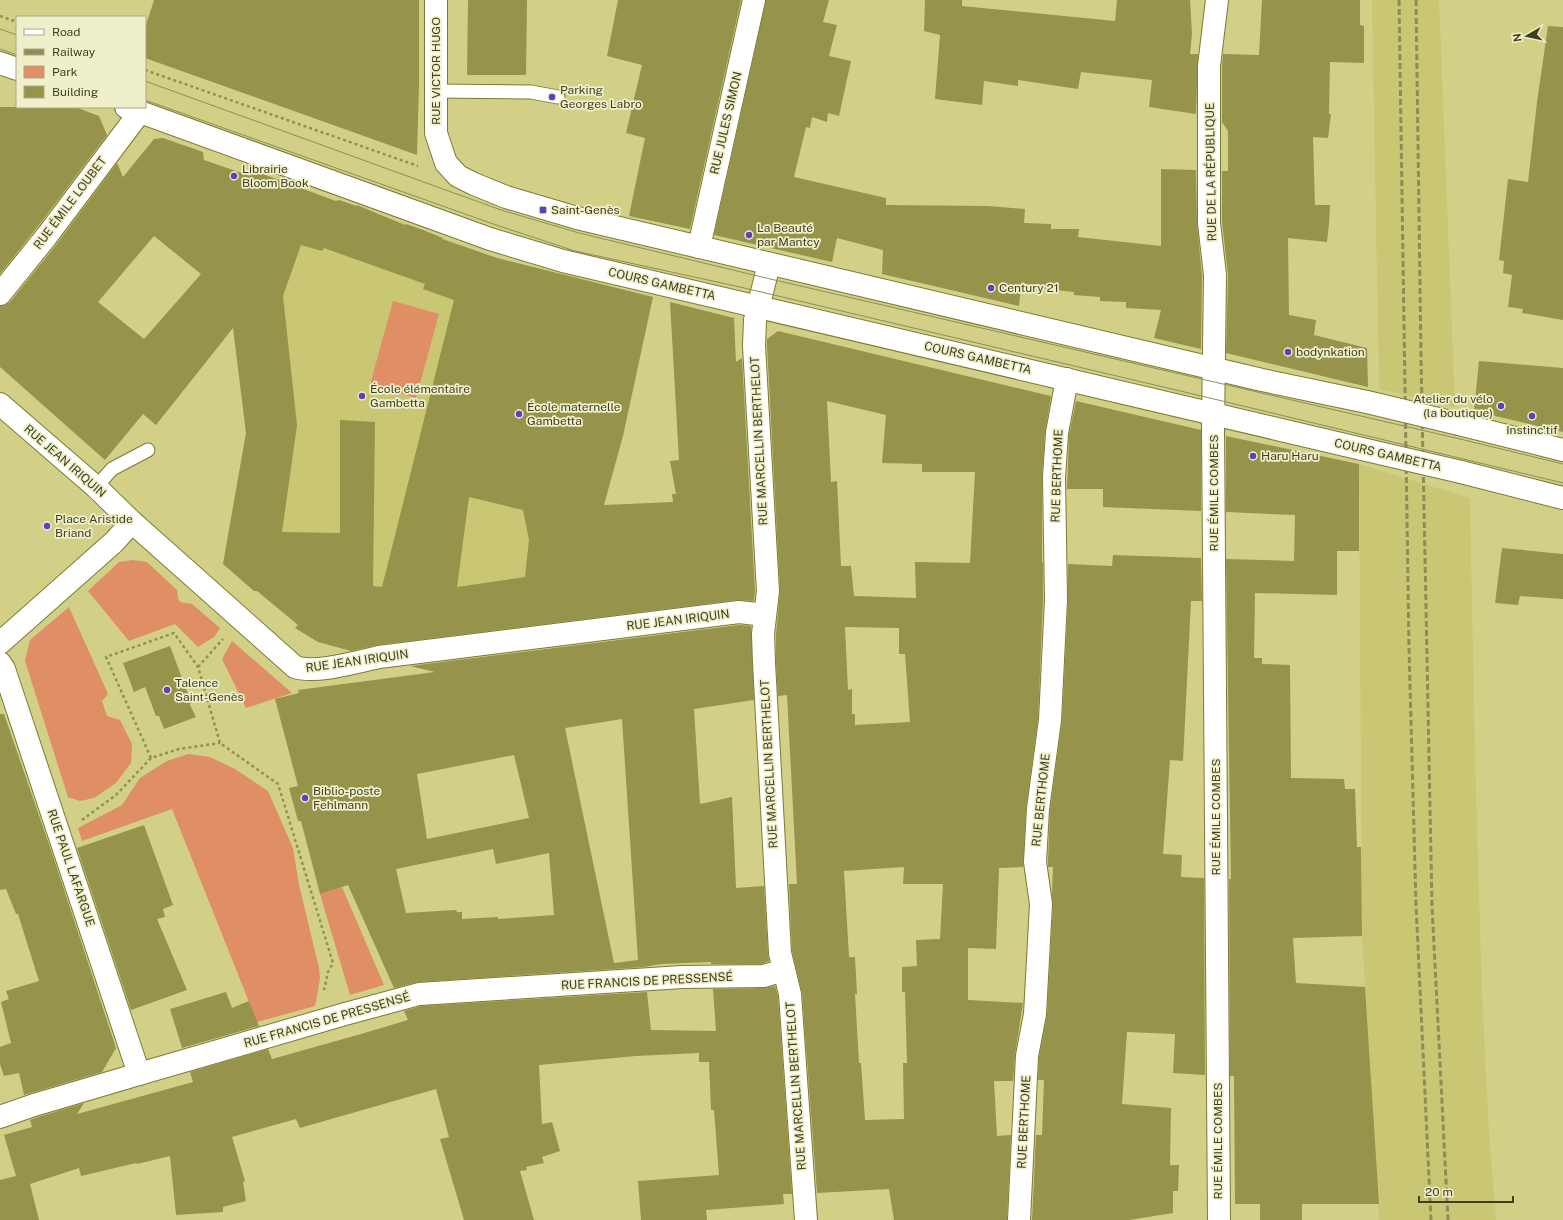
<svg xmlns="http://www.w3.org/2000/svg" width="1563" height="1220" viewBox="0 0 1563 1220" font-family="'Public Sans',sans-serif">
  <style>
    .built { fill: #c9c674 }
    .green { fill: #df8e65 }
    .building { fill: #96934b; fill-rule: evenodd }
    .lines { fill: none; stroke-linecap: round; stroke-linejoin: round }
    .lane-casing { stroke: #7d7a32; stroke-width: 15 }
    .street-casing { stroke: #7d7a32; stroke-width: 24 }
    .secondary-casing { stroke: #7d7a32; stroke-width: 24 }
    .path { stroke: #919059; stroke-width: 2.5; stroke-dasharray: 3 3; stroke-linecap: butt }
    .lane { stroke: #fff; stroke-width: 13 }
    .street { stroke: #fff; stroke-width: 22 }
    .secondary { stroke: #fff; stroke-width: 22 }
    .tram { stroke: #8e8c57; stroke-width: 1 }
    .rail { stroke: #8e8c57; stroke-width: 3; stroke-dasharray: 6 3; stroke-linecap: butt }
    .secondary-bridge-casing { stroke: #7d7a32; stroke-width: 24; stroke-linecap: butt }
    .secondary-bridge { stroke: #fff; stroke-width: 22 }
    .poi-dot { fill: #5b42ba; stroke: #f0efcb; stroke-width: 1.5 }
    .labels { text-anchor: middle; stroke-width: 3.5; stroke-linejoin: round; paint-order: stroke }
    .street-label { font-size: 12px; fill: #3f3e1f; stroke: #f0efcb }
    .poi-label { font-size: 12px; fill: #3f3e1f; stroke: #f0efcb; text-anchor: start }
  </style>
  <rect width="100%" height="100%" fill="#d2d087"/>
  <!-- built -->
  <g class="built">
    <path d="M1372 0H1439L1455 407 1379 389Z"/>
    <path d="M339 200 497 258 595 282 537 509 569 618 337 647 318 642 295 627 301 620 296 590 257 591 223 564 246 433 229 292Z"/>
    <path d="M1359 464 1470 498 1475 759 1482 994 1489 1134 1496 1220H1379L1362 936Z"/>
  </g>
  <!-- green -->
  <g class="green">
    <path d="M393 301 439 314 416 398 370 385Z"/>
    <path d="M133 560 147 562 177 590 178 598 180 602 192 604 220 628 214 637 198 647 175 624 129 641 88 591 119 562Z"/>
    <path d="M69 607 108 694 102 701 107 716 120 720 132 744 131 763 116 783 94 798 80 801 68 797 25 661 30 640Z"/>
    <path d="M232 641 292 693 246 708 222 659Z"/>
    <path d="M188 754 210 757 235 769 268 791 293 848 299 885 319 968 320 979 315 1006 257 1022 172 809 82 841 78 828 122 805 140 778 167 761Z"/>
    <path d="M342 887 384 985 350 995 320 894Z"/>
  </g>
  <!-- building -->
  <g class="building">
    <path d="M154 0H419V85L417 155 145 58V28Z"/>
    <path d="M468 0H527L526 75H467Z"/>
    <path d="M618 0H741L690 229 629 216 645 138 626 133 642 65 607 56Z"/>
    <path d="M766 0H829L823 22 837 25 829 56 851 61 839 116 828 113 827 122 812 117 810 128 806 127 794 177 886 198V205L988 206 1025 209 1024 223 1051 224V229H1079L1078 237 1161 246V169L1196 170 1197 224 1202 276 1201 349 1154 338 1161 310 1126 308V302L1100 301V297L1074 295V292L1021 286 1019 306 882 274 883 250 837 238 832 262 714 235Z"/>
    <path d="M925 0H962V6L1115 21 1117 0H1190L1192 34 1190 54H1198L1196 114 1149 107 1152 80 1081 72 1078 89 1018 80V86L984 81 982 105 935 99 940 35 924 31Z"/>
    <path d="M1262 0H1360V25L1364 26V63L1330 62 1329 114H1331L1328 138 1313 137 1315 205H1330L1329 224 1327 242 1288 238 1289 315 1316 320 1314 335 1367 348 1368 387 1226 353 1228 275 1222 222V171H1228V131L1222 122V67L1223 54 1259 55Z"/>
    <path d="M1548 26 1563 27V320L1522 313 1523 309 1508 307 1512 275 1503 273 1504 261 1499 260 1508 179 1528 182 1537 102Z"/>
    <path d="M0 107H75L99 116 107 135 36 229 0 274Z"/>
    <path d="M163 138 203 152 204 160 250 176 252 170 336 201 339 200 357 206V205L405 225 406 224 423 230 443 238 442 239 497 258 653 297 623 436 604 505 673 502 672 494H676L670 461 679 460 670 302 734 318 736 362 742 358 755 591 754 601 737 600 377 645 351 651 318 642 295 628 298 625 257 591H254L223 564 246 433 233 328 156 425 143 414 105 460 0 367V306L5 305 10 302 56 245 117 163 123 177 154 139ZM154 236 201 274 144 339 98 302ZM301 245 322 251 324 248 425 284 423 289 454 300 382 587 373 586 375 422 340 420V533L282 532 297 425 283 296ZM469 497 523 510 529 540 525 577 457 587Z"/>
    <path d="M778 331 1051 396 1045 432 1042 476V562H1043V600L1038 719 1026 808 1023 867 999 868 996 949 968 948V1000L1023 1003 1015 1054 1013 1081H994L997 1136 1011 1135 1007 1220H894L889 1189 817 1193 802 993 792 951 789 884H797L787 695 778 696 776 662V635L780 590 767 346V339ZM827 401 886 415 882 463 922 464V472H975L970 563 915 562 916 598 854 596 851 566H841L837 481 831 482ZM845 627 899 628V654H905L910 722 855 725V714H852V689L848 690ZM904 867 903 884H943L940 939 916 940 917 966 902 967V992H905L907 1063H903L904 1119 865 1120 861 1063H859L855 994H857L855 957H849L844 871Z"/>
    <path d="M1479 361 1563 368V432L1474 411Z"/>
    <path d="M1076 401 1201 430V511L1103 507V489H1067L1069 435Z"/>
    <path d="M1226 436 1359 464V551H1337V595L1255 593 1254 658H1262V664L1290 665 1291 778 1344 779 1345 789H1355L1357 847H1361L1362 936 1293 938 1296 983 1365 987 1379 1204H1302V1220H1260V1204H1235L1234 1076H1230L1229 879H1231L1226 559 1294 561 1295 515 1226 512Z"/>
    <path d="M1502 548 1563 554V599L1520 596 1518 605 1495 603Z"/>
    <path d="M1113 555 1201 558 1202 601H1191L1183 761 1170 760 1163 854 1182 855 1181 877 1204 878 1205 1075 1173 1073 1175 1034 1127 1032 1122 1104 1171 1108 1170 1165H1179L1178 1191H1173V1213L1129 1220H1032L1036 1135H1042L1044 1080H1038L1039 1057 1047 1015 1053 905 1052 895 1053 867H1048V861L1050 810 1062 721 1068 601V564L1112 566Z"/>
    <path d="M739 625 751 626 754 700 694 709 700 804 732 797 736 888 764 886 768 954 769 961 762 964H711V962L661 964 644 967 418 982 394 988 348 885 320 894 301 821H298L289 788 298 786 275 699 299 693 298 690 435 672 410 666ZM622 719 638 960 614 963 565 728ZM514 755 529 818 427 839 417 774ZM493 849 496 864 549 853 554 915 498 919V917L462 919V912H457L456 910 406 913 396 869Z"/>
    <path d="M170 646 191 702 190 705 196 717 164 729 159 716H156L145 687 134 692 123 663Z"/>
    <path d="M0 714H4L53 856 116 1048 102 1072 24 1095 19 1073 4 1076 0 1064V1047L11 1043 1 1002 9 999 6 991 39 981 18 914H16L6 889 0 890Z"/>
    <path d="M144 825 173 905 163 909 165 917 157 919 187 990 131 1010 77 848Z"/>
    <path d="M775 986 778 996 792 1194H783L784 1204 706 1210 707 1220H641L638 1181 719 1175 714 1110H711L709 1062H699V1053L636 1056 539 1065 542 1124 552 1122 560 1151 542 1157 544 1163 526 1167 527 1170 520 1171 534 1220H464L440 1139 449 1137 436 1089 300 1128 296 1119 232 1137 245 1181 243 1182 246 1201 223 1207V1212L176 1215 170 1156 137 1164 136 1163 81 1176 79 1168 30 1184 39 1220H0V1180L16 1176 4 1135 32 1127 30 1120 38 1117 84 1103 77 1114 193 1082 190 1072 268 1049 272 1059 361 1034 408 1020 404 1011 421 1006 647 992 651 1030 716 1031 713 989 764 988Z"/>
    <path d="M226 992 232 1008 249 1001 259 1026 182 1048 170 1009Z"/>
  </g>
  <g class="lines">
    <defs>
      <g id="lane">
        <path d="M435 91 531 92 558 97"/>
        <path d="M96 487 112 469 148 450"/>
      </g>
      <g id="street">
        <path d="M1217 0 1209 66V223L1215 275 1213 427 1219 1220"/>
        <path d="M0 63 17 69"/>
        <path d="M126 107 140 112"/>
        <path d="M699 247 754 0"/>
        <path d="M769 264 755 320 754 346 768 591 763 634 764 663 780 953 790 994 806 1220"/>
        <path d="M0 404 96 487 132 522 295 667C315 674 357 662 379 657L739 612 765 615"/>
        <path d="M0 643 114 542 132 522"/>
        <path d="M0 663 4 669 139 1074"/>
        <path d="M0 1117 34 1105 139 1074 345 1014 419 994 682 977 764 976 784 970"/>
        <path d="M1019 1220 1027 1056 1035 1014 1041 904 1035 862 1038 809 1050 720 1056 600 1054 477 1057 433 1067 379"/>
      </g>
      <g id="secondary">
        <path d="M436 0V133L446 163 458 176 474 184 506 197 577 218 1262 380 1367 402"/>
        <path d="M0 294 46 237 140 112 490 239 563 261 1362 449"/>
        <path d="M1459 424 1563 450"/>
        <path d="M1461 472 1563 498"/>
      </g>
    </defs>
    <!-- lane casing -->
    <use href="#lane" class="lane-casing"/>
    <!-- street casing -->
    <use href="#street" class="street-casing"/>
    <!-- secondary casing -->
    <use href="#secondary" class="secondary-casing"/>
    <!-- path -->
    <g class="path">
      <path d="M0 16 17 22"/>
      <path d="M145 70 418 166"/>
      <path d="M198 667 223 639"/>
      <path d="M151 758 106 657 174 633 198 667 220 743 278 784 333 963 328 972 324 990"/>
      <path d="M82 820 116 795 151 758 179 749 220 743"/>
    </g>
    <!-- lane -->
    <use href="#lane" class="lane"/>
    <!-- street -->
    <use href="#street" class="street"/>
    <!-- secondary -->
    <use href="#secondary" class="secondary"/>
    <!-- tram -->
    <g class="tram">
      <path d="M0 29 17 35"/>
      <path d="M0 49 17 55"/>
      <path d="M145 81 501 210 579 233 766 278 1460 439 1563 464"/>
      <path d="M145 100 496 225 575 251 740 287 1214 399 1563 483"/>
    </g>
    <!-- rail -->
    <g class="rail">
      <path d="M1399 0 1409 648 1416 905 1431 1220"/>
      <path d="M1416 0 1421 358 1432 906 1448 1220"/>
    </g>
    <defs>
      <g id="secondary-bridge">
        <path d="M1367 402 1459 424"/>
        <path d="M1362 449 1461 472"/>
      </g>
    </defs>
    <!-- secondary-bridge casing -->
    <use href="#secondary-bridge" class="secondary-bridge-casing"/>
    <!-- secondary-bridge -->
    <use href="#secondary-bridge" class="secondary-bridge"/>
  </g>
  <!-- markers -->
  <g class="poi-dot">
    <circle cx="552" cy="97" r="4"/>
    <circle cx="234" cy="176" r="4"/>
    <rect x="539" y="206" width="8" height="8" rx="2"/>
    <circle cx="749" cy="235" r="4"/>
    <circle cx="991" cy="288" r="4"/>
    <circle cx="1288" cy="352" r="4"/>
    <circle cx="362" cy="396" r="4"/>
    <circle cx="1501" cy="406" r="4"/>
    <circle cx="519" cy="414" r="4"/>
    <circle cx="1532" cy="416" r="4"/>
    <circle cx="1253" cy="456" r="4"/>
    <circle cx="47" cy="526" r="4"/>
    <circle cx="167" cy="690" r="4"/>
    <circle cx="305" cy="798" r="4"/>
  </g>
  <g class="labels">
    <!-- street labels -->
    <g class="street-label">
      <text transform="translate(436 71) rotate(-90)" y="4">RUE VICTOR HUGO</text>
      <text transform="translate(726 123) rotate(-77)" y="4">RUE JULES SIMON</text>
      <text transform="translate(1211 172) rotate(-91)" y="4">RUE DE LA RÉPUBLIQUE</text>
      <text transform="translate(70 203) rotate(-53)" y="4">RUE ÉMILE LOUBET</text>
      <text transform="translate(662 284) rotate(13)" y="4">COURS GAMBETTA</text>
      <text transform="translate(978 358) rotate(13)" y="4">COURS GAMBETTA</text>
      <text transform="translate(759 441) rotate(-93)" y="4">RUE MARCELLIN BERTHELOT</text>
      <text transform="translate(1388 455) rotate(13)" y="4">COURS GAMBETTA</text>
      <text transform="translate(65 461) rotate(41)" y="4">RUE JEAN IRIQUIN</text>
      <text transform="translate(1057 476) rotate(-88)" y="4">RUE BERTHOME</text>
      <text transform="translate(1214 493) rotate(-90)" y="4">RUE ÉMILE COMBES</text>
      <text transform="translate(678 620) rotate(-7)" y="4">RUE JEAN IRIQUIN</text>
      <text transform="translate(357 661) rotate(-8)" y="4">RUE JEAN IRIQUIN</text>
      <text transform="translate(769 764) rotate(-93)" y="4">RUE MARCELLIN BERTHELOT</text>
      <text transform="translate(1041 800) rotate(-84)" y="4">RUE BERTHOME</text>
      <text transform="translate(1216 817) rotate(-90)" y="4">RUE ÉMILE COMBES</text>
      <text transform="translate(71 868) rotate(71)" y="4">RUE PAUL LAFARGUE</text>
      <text transform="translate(647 981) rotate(-3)" y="4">RUE FRANCIS DE PRESSENSÉ</text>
      <text transform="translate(327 1020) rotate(-16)" y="4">RUE FRANCIS DE PRESSENSÉ</text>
      <text transform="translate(796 1086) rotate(-94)" y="4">RUE MARCELLIN BERTHELOT</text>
      <text transform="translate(1024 1122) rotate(-87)" y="4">RUE BERTHOME</text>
      <text transform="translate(1218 1141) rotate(-90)" y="4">RUE ÉMILE COMBES</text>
    </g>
    <!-- poi labels -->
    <g class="poi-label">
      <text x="560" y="94">Parking<tspan x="560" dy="14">Georges Labro</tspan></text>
      <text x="242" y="173">Librairie<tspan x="242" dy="14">Bloom Book</tspan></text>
      <text x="551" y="214">Saint-Genès</text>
      <text x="757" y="232">La Beauté<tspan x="757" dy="14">par Mantcy</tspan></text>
      <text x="999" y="292">Century 21</text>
      <text x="1296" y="356">bodynkation</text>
      <text x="370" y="393">École élémentaire<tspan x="370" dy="14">Gambetta</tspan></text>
      <text x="1493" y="403" text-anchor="end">Atelier du vélo<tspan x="1493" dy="14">(la boutique)</tspan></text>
      <text x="527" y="411">École maternelle<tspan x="527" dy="14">Gambetta</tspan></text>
      <text x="1532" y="434" text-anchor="middle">Instinc'tif</text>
      <text x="1261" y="460">Haru Haru</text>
      <text x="55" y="523">Place Aristide<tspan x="55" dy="14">Briand</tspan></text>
      <text x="175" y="687">Talence<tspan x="175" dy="14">Saint-Genès</tspan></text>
      <text x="313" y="795">Biblio-poste<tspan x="313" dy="14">Fehlmann</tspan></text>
    </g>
  </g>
  <!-- legend -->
  <rect x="16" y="16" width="130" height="92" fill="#f0efcb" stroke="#a9a886"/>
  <rect x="24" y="29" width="20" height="6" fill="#ffffff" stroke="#a9a886"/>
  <text x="52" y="36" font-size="12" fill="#3f3e1f">Road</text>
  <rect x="24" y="49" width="20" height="6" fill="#8e8c57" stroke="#a9a886"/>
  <text x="52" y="56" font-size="12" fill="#3f3e1f">Railway</text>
  <rect x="24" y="66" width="20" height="12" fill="#df8e65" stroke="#a9a886"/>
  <text x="52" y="76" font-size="12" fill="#3f3e1f">Park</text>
  <rect x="24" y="86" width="20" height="12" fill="#96934b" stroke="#a9a886"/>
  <text x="52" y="96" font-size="12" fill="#3f3e1f">Building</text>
  <!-- north arrow -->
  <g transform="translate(1527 36) rotate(261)" stroke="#f0efcb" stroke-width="3" paint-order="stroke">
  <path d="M0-3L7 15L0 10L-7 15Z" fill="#3f3e1f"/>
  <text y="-6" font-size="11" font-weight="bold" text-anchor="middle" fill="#3f3e1f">N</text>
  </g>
  <!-- scale -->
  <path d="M1419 1196v6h94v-6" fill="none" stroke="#3f3e1f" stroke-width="2"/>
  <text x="1425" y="1196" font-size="12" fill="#3f3e1f" stroke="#f0efcb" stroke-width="3" paint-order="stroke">20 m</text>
</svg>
